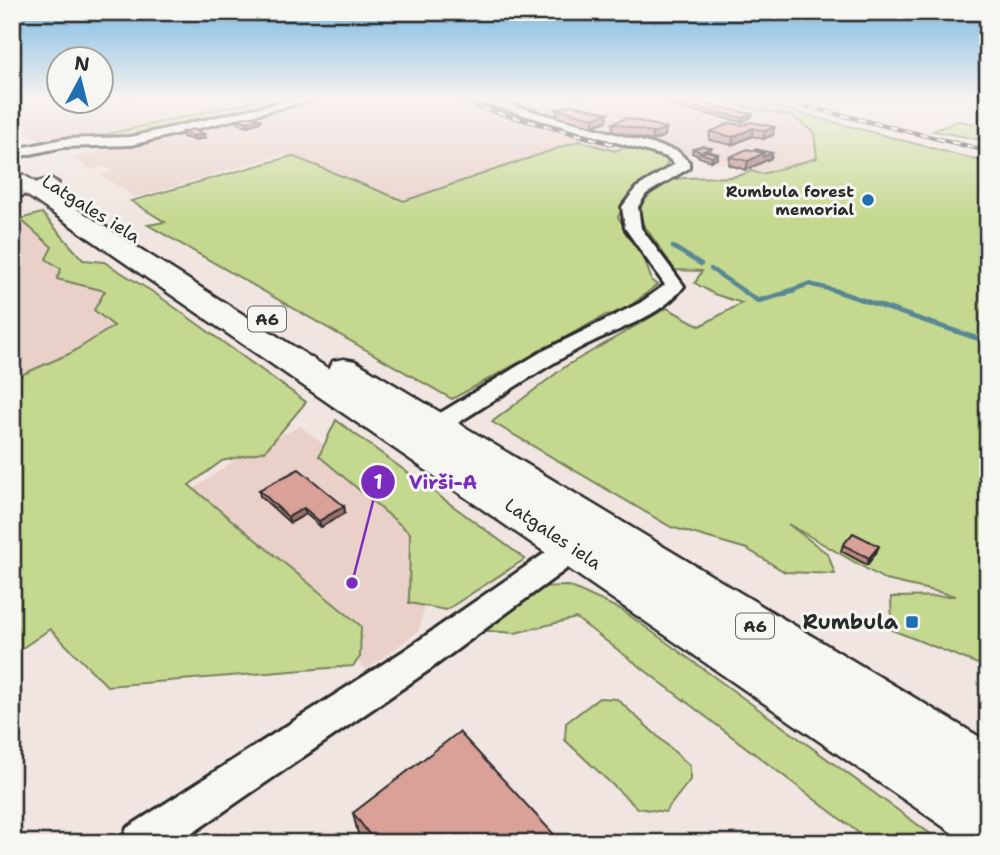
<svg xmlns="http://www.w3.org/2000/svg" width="1000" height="855" viewBox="0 0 1000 855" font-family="'Shantell Sans',sans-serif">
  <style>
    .built { fill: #e9d1ca }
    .green { fill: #c4d98f; stroke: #78825d; stroke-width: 2 }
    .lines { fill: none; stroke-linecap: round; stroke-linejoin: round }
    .stream-far1 { stroke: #5a8794; stroke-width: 4.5 }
    .stream { stroke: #5a8794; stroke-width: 5 }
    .minor-casing { stroke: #2b2b2b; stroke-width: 6 }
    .highway-casing { stroke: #2b2b2b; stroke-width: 5 }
    .minor { fill: #f6f6f2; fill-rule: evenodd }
    .highway { fill: #f6f6f2; fill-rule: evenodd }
    .rail-casing { stroke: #2b2b2b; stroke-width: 4.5 }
    .rail { stroke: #f6f6f2; stroke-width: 2.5; stroke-dasharray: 8; stroke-linecap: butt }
    .wall { fill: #bb8a83; stroke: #2b2b2b; stroke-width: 2 }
    .shaded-wall { fill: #99716a; stroke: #2b2b2b; stroke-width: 2 }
    .building { fill: #daa198; stroke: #2b2b2b; stroke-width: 2 }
    .poi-dot { fill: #1f6fb2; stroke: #f6f6f2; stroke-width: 2.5 }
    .labels { text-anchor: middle; stroke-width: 6; stroke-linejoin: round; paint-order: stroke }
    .far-poi-label { font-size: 16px; font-weight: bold; fill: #2b2b2b; stroke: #f6f6f2; text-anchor: end }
    .shield { fill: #f6f6f2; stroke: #686867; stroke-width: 2 }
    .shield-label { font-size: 16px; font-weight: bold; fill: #2b2b2b }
    .street-label { font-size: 18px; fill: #2b2b2b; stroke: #f6f6f2 }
    .near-poi-label { font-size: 21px; font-weight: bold; fill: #2b2b2b; stroke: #f6f6f2; text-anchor: end }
    .leader { fill: none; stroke: #7b2cbf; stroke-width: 2.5 }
    .callout-dot { fill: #7b2cbf; stroke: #f6f6f2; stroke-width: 2.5 }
    .mark-label { font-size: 21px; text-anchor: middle; font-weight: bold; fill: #fff }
    .callout-label { font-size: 19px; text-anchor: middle; font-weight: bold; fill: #7b2cbf; stroke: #f6f6f2; stroke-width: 6; stroke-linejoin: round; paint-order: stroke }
  </style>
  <rect width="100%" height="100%" fill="#f0e5e0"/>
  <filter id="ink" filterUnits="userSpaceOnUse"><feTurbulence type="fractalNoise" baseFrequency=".0143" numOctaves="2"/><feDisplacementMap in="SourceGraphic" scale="14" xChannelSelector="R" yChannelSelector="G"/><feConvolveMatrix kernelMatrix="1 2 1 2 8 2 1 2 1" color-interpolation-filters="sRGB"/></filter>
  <g filter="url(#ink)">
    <!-- built -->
    <g class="built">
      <path d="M12 100 102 102 259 100 81 140 44 142 12 125Z"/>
      <path d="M316 100H459L629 146 615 151 579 141 404 201 284 154 136 197 100 175 112 172 107 167 91 170 74 158Z"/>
      <path d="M485 100H716L794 117 814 133 817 158 762 174Z"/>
      <path d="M12 215 149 312 12 383Z"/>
      <path d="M300 426 438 534 419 631 366 670 186 495 230 463Z"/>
    </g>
    <!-- green -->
    <g class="green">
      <path d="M259 100H294L210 121 197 118 185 122 198 124 127 141 81 140Z"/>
      <path d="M716 100H750L988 163V668L892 630 891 597 956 596 886 580 788 524 828 554 835 574 785 572 747 549 671 527 492 422 566 366 667 308 700 326 742 303 714 294 695 283 702 271 675 270 639 218 642 203C648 197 655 188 663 184 690 170 725 185 751 171L762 174 817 158 814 133 794 117Z"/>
      <path d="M958 121 988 126V141L933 131Z"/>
      <path d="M579 141 615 151 629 146 660 154 668 162C663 175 653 176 643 184 631 193 624 204 618 217L643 255 652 281 657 285 621 313 606 315 452 399 148 225 165 222 131 201 292 156 404 201Z"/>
      <path d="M42 213 83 260 104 262 156 294 306 402 265 451 222 461 189 485 361 626 360 657 353 666 107 686 50 629 12 655V379L71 353 114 326 94 310 105 291 57 279 61 269 46 259 52 247 20 219Z"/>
      <path d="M336 420 525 559 446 610 409 603 410 533 319 456Z"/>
      <path d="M569 586 622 610 943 843H872L576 618 515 633 476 630 539 587Z"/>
      <path d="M599 698 617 699 690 766V780L665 812 637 808 565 740 566 723Z"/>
    </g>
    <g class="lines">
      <!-- stream-far1 -->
      <g class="stream-far1">
        <path d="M673 247 701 264"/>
        <path d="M711 269 745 292"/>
        <path d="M786 292 809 284 841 292"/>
      </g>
      <!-- stream -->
      <g class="stream">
        <path d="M743 291 758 301 794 291"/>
        <path d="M836 291 988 342"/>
      </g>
      <defs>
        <g id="minor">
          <path d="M291 100H312L131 145 63 147 12 158V150L63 139 131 137Z"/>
          <path d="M473 100H492L677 151 689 162V168L646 194 638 207 641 228 684 286C661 318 612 330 578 349 527 377 479 411 430 440L421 443 412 440 409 435 412 430 541 352 640 303 665 285 625 228 622 207 636 188 675 164 667 157Z"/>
          <path d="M51 179 58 183 56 186 12 198V189Z"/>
          <path d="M574 537 584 540 589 548 584 556 429 670 178 843H121L127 828 405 650 564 540Z"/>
        </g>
        <path id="highway" d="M12 170 19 172 329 369 333 361 344 359 355 361 988 742V843H967L12 185Z"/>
      </defs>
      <!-- minor casing -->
      <use href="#minor" class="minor-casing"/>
      <!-- highway casing -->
      <use href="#highway" class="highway-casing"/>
      <!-- minor -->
      <use href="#minor" class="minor"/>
      <!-- highway -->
      <use href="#highway" class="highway"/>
      <defs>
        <g id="rail">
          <path d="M451 100 613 144"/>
          <path d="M780 100 988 151"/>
        </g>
      </defs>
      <!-- rail casing -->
      <use href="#rail" class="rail-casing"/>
      <!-- rail -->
      <use href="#rail" class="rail"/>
    </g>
    <!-- wall -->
    <g class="wall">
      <path d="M667 101 751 117 742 122 666 105Z"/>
      <path d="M557 109 608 113 607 121 593 126 557 117Z"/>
      <path d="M237 119H260V122L247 126 238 123Z"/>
      <path d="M613 123 666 128 665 136 652 141 612 131Z"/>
      <path d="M774 127 773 135 763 139 752 136 732 145 709 140 710 132Z"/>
      <path d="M182 132 205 138 194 140 183 137Z"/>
      <path d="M711 148 710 152 718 154V158L711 161 699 157V156L692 153 693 149Z"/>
      <path d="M772 153 771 158 746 170 729 165 730 157Z"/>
      <path d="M259 490 344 506 345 513 321 527 306 514 290 523 260 496Z"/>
      <path d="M843 545 876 553 867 565 841 551Z"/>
      <path d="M353 813 562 843H362L359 838Z"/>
    </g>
    <!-- shaded-wall -->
    <g class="shaded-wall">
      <path d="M608 113 607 121 593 126V118Z"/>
      <path d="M752 114 751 117 742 122V118Z"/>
      <path d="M260 119V122L247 126V122Z"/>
      <path d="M774 127 773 135 763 139 765 131Z"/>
      <path d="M666 128 665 136 652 141 653 133Z"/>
      <path d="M753 128 752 136 732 145 733 137Z"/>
      <path d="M204 134 205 138 194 140 193 136Z"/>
      <path d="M764 153H772L771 158 746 170 748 161Z"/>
      <path d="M718 154V158L711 161 712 157Z"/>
      <path d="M344 506 345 513 321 527 319 521Z"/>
      <path d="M304 508 306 514 290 523 288 517Z"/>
      <path d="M879 546 876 553 867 565 869 558Z"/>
    </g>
    <!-- building -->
    <g class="building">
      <path d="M670 100H689L752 114 742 118 667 101Z"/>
      <path d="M572 105 608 113 593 118 557 109Z"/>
      <path d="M251 116 260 119 247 122 237 119Z"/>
      <path d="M627 118 666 128 653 133 613 123Z"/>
      <path d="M751 122 774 127 765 131 753 128 733 137 710 132 730 123 743 125Z"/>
      <path d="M193 129 204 134 193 136 182 132Z"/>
      <path d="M702 146 711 148 701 152 693 149Z"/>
      <path d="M747 149 764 153 748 161 730 157Z"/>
      <path d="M755 149 772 153 763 157 764 153 753 150Z"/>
      <path d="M706 151 718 154 712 157 700 153Z"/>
      <path d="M299 469 344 506 319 521 304 508 288 517 259 490Z"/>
      <path d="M853 533 879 546 869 558 843 545Z"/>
      <path d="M459 732 562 843H376L353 813Z"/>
    </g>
  </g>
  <!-- sky -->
  <linearGradient id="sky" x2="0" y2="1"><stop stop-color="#7cbae2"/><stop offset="0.45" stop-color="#f8f3f1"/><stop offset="1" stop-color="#f8f3f1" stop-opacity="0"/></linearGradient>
  <rect width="1000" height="220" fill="url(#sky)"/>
  <!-- markers -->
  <g class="poi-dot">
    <circle cx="868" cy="200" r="7"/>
    <rect x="905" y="615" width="14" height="14" rx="3.5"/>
  </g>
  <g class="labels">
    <!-- far-poi labels -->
    <g class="far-poi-label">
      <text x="854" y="197">Rumbula forest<tspan x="854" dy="18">memorial</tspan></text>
    </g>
    <!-- shield labels -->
    <g class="shield">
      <rect x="248" y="306.5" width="38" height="25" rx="5"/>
      <rect x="736" y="613.5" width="38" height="25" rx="5"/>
    </g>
    <g class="shield-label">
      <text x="267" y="325">A6</text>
      <text x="755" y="632">A6</text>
    </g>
    <!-- street labels -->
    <g class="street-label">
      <text transform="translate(91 209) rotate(32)" y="6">Latgales iela</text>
      <text transform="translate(553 534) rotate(34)" y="6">Latgales iela</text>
    </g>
    <!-- near-poi labels -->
    <g class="near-poi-label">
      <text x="898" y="629">Rumbula</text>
    </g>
  </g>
  <!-- callouts -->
  <path class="leader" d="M352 583L378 482"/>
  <g class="callout-dot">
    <circle cx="352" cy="583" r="7"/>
    <circle cx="378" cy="482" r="18"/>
  </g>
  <g class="mark-label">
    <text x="378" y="489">1</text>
  </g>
  <g class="callout-label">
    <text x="443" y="489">Virši-A</text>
  </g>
  <!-- margin -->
  <rect width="1000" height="855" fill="none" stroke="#f6f6f2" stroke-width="42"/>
  <rect x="21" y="21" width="958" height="813" fill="none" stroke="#2b2b2b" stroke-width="2.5" filter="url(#ink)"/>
  <!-- north arrow -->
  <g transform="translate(80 80) rotate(7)"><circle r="33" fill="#f6f6f2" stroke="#a5a5a2" stroke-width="2"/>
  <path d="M0-5L12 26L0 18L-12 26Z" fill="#1f6fb2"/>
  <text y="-10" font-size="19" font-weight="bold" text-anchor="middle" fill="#2b2b2b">N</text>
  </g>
</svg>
